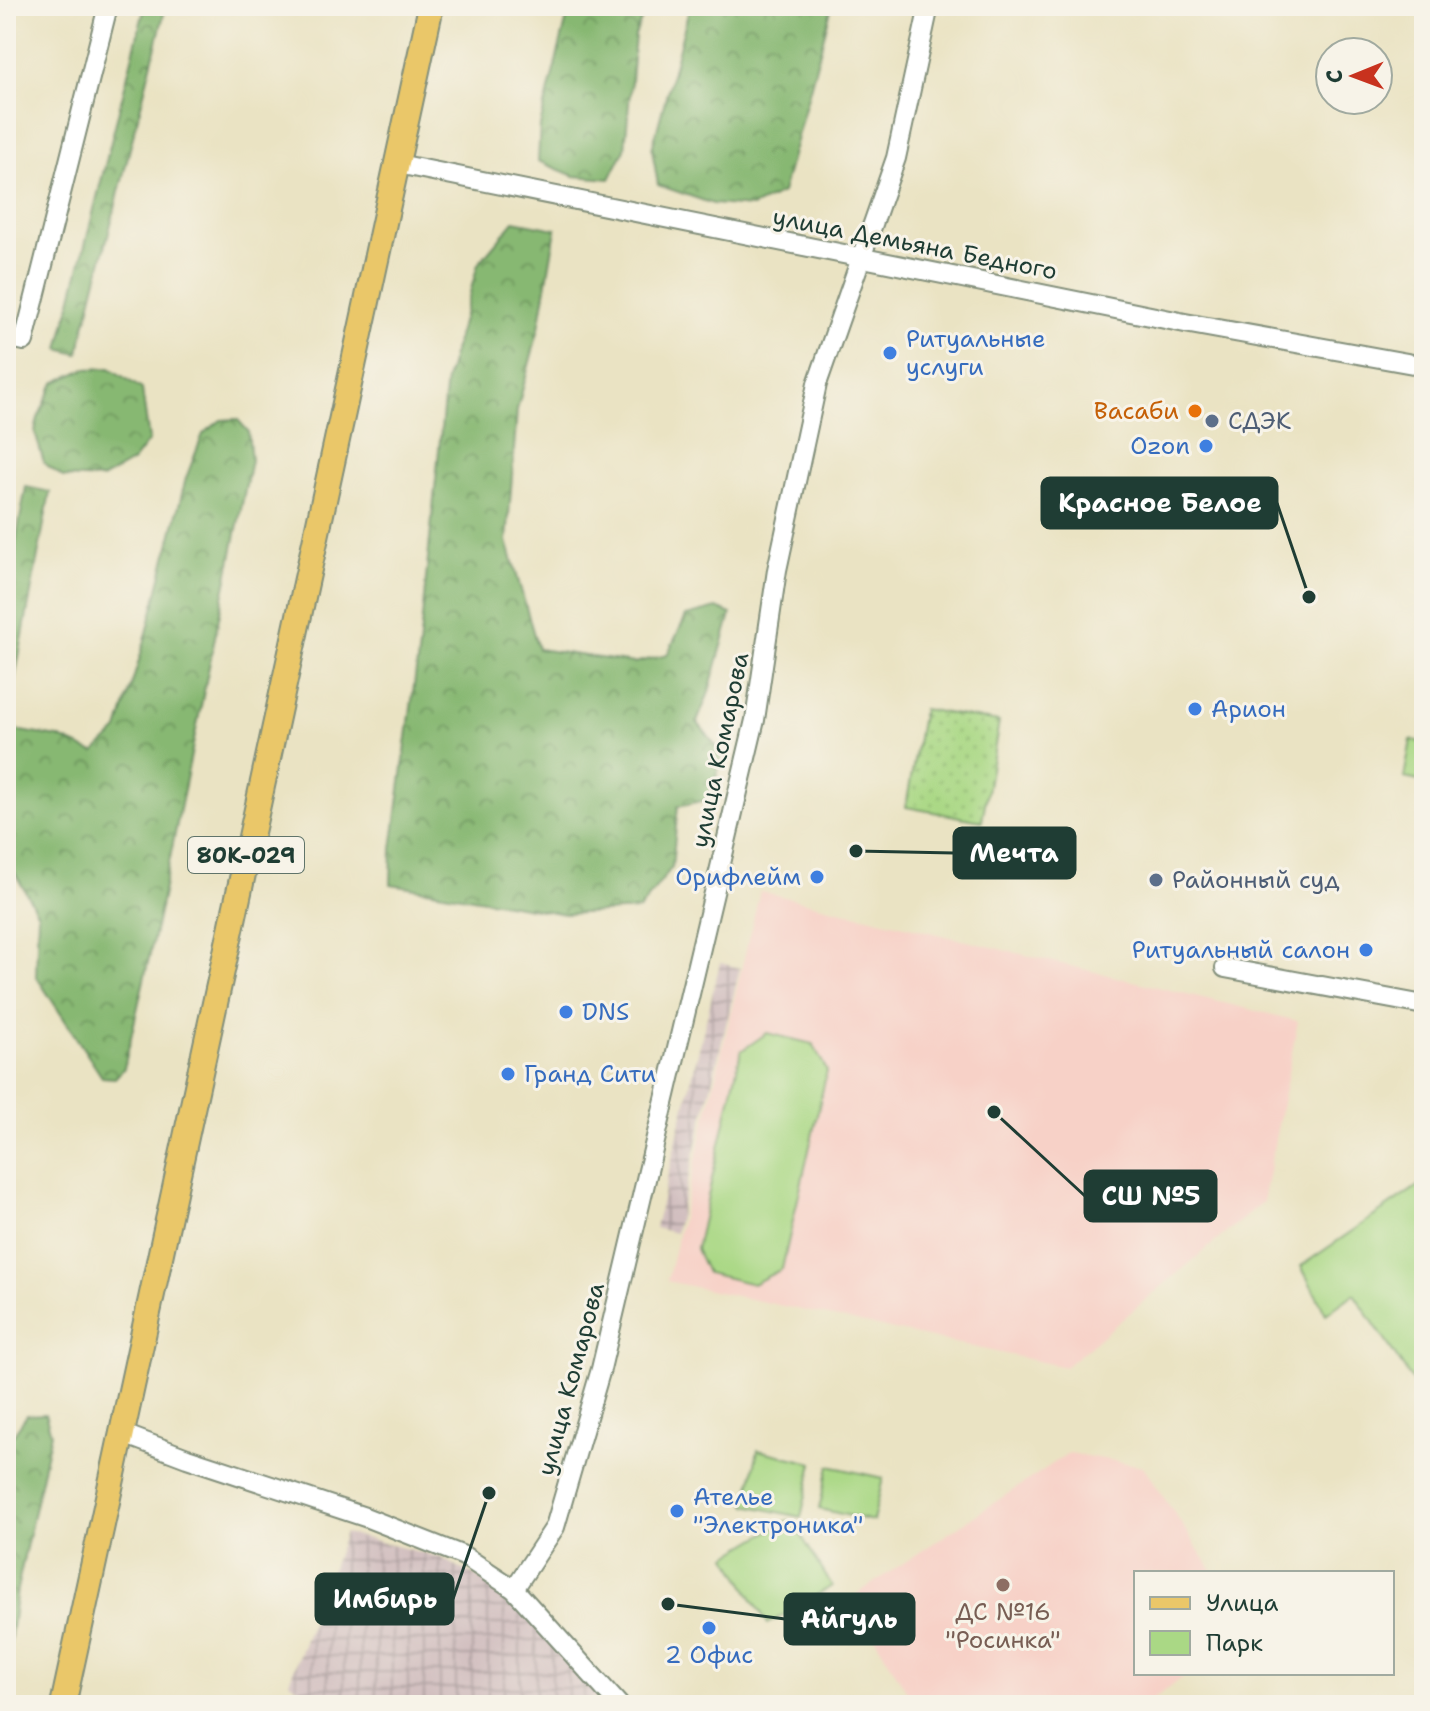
<svg xmlns="http://www.w3.org/2000/svg" width="1430" height="1711" viewBox="0 0 1430 1711" font-family="'Shantell Sans',sans-serif">
  <style>
    .built { fill: #f7d1c7 }
    .industrial { fill: url(#industrial-grid) }
    .grass { fill: url(#grass-dots); stroke: #648a5c; stroke-width: 2 }
    .forest { fill: url(#forest-crowns); stroke: #537a53; stroke-width: 2 }
    .green { fill: #aad885; stroke: #648a5c; stroke-width: 2 }
    .lines { fill: none; stroke-linecap: round; stroke-linejoin: round }
    .minor-casing { stroke: #84907c; stroke-width: 22 }
    .major-casing { stroke: #84907c; stroke-width: 28 }
    .minor { stroke: #fff; stroke-width: 18 }
    .major { stroke: #eac769; stroke-width: 24 }
    .shop-dot { fill: #3f7fe0; stroke: #f7f3e8; stroke-width: 3 }
    .food-dot { fill: #e8710a; stroke: #f7f3e8; stroke-width: 3 }
    .service-dot { fill: #5c6f8a; stroke: #f7f3e8; stroke-width: 3 }
    .education-dot { fill: #8d6e63; stroke: #f7f3e8; stroke-width: 3 }
    .labels { text-anchor: middle; stroke-width: 6; stroke-linejoin: round; paint-order: stroke }
    .shield { fill: #f7f3e8; stroke: #60746a; stroke-width: 2 }
    .shield-label { font-size: 22px; font-weight: bold; fill: #1f3d34 }
    .street-label { font-size: 24px; fill: #1f3d34; stroke: #f7f3e8 }
    .shop-label { font-size: 24px; fill: #366cbe; stroke: #f7f3e8; text-anchor: start }
    .food-label { font-size: 24px; fill: #c56008; stroke: #f7f3e8; text-anchor: end }
    .service-label { font-size: 24px; fill: #4e5e75; stroke: #f7f3e8; text-anchor: start }
    .education-label { font-size: 24px; fill: #785e54; stroke: #f7f3e8 }
    .leader { fill: none; stroke: #1f3d34; stroke-width: 3 }
    .callout-dot { fill: #1f3d34; stroke: #f7f3e8; stroke-width: 3 }
    .callout { fill: #1f3d34; stroke: #1f3d34; stroke-width: 3 }
    .callout-label { font-size: 26px; text-anchor: middle; font-weight: bold; fill: #fff }
  </style>
  <defs>
    <pattern id="industrial-grid" width="8" height="8" patternUnits="userSpaceOnUse" patternTransform="scale(2)"><rect width="8" height="8" fill="#d2bfc0"/><path d="M0 4h8M4 0v8" fill="none" stroke="#aa9c9d"/></pattern>
    <pattern id="grass-dots" width="8" height="8" patternUnits="userSpaceOnUse" patternTransform="scale(2)"><rect width="8" height="8" fill="#aad885"/><path d="M2 2h.1M6 6h.1" fill="none" stroke="#92ba73" stroke-width="1.8" stroke-linecap="round"/></pattern>
    <pattern id="forest-crowns" width="20" height="18" patternUnits="userSpaceOnUse" patternTransform="scale(2)"><rect width="20" height="18" fill="#87b872"/><path d="M2 6a3 3 0 1 1 6 0M12 15a3 3 0 1 1 6 0" fill="none" stroke="#6e975e"/></pattern>
  </defs>
  <rect width="100%" height="100%" fill="#f7f3e8"/>
  <filter id="ink" filterUnits="userSpaceOnUse"><feTurbulence type="fractalNoise" baseFrequency=".0125" numOctaves="2"/><feDisplacementMap in="SourceGraphic" scale="16" xChannelSelector="R" yChannelSelector="G"/><feConvolveMatrix kernelMatrix="1 2 1 2 8 2 1 2 1" color-interpolation-filters="sRGB"/></filter>
  <filter id="wash" filterUnits="userSpaceOnUse"><feTurbulence type="fractalNoise" baseFrequency=".006" numOctaves="4" result="noise"/><feDisplacementMap in="SourceGraphic" scale="32" xChannelSelector="R" yChannelSelector="G"/><feGaussianBlur stdDeviation="1.8" result="paint"/><feColorMatrix in="noise" values="0 0 0 0 0 0 0 0 0 0 0 0 0 0 0 0 0 1.4 0 .05"/><feComposite in="paint" operator="in"/></filter>
  <g filter="url(#wash)">
    <rect width="100%" height="100%" fill="#eae3c3"/>
    <!-- built -->
    <g class="built">
      <path d="M760 891 1298 1021 1263 1202 1065 1367 667 1281Z"/>
      <path d="M1069 1453 1143 1466 1214 1573H1136V1673H1189L1145 1705H915L851 1598Z"/>
    </g>
    <!-- industrial -->
    <g class="industrial">
      <path d="M720 963 740 968 675 1233 655 1228Z"/>
      <path d="M345 1533 439 1557 523 1601 602 1693 583 1705H328L289 1682Z"/>
    </g>
    <!-- grass -->
    <path class="grass" d="M923 709 999 722 982 821 906 807Z"/>
    <!-- forest -->
    <g class="forest">
      <path d="M145 6H166L78 354 59 349Z"/>
      <path d="M570 6H647L635 35 625 149 610 179 574 176 538 161 540 126Z"/>
      <path d="M690 6H832L782 193 752 207 713 204 658 185 652 149Z"/>
      <path d="M514 221 556 229 539 328 517 410 507 541 538 649 634 663 667 655 686 616 717 608 731 614 708 695 697 722 722 753 711 799 678 806 672 867 639 910 565 914 391 884 392 849 419 648 446 380 478 264Z"/>
      <path d="M110 368 142 389 149 440 133 461 102 479 63 477 44 463 35 432 38 418 54 383 85 369Z"/>
      <path d="M237 419 248 431 251 460 156 927 124 1068 115 1078 102 1077 36 976 38 914 6 857V731L8 729 58 737 94 753 118 730 146 637 186 478 203 434 221 420Z"/>
      <path d="M26 487 50 492 11 699 6 698V593Z"/>
      <path d="M45 1414 51 1433 17 1589 6 1672V1445L27 1415Z"/>
    </g>
    <!-- green -->
    <g class="green">
      <path d="M1411 740 1424 743V782L1404 778Z"/>
      <path d="M767 1033 813 1044 827 1071 782 1269 753 1284 707 1273 696 1249 741 1051Z"/>
      <path d="M1424 1182V1398L1354 1294 1326 1314 1301 1266Z"/>
      <path d="M758 1450 813 1463 801 1517 746 1505Z"/>
      <path d="M829 1466 883 1478 873 1521 819 1509Z"/>
      <path d="M788 1520 793 1522 832 1586 768 1624 727 1556Z"/>
    </g>
  </g>
  <g filter="url(#ink)">
    <g class="lines">
      <defs>
        <g id="minor">
          <path d="M398 164 1185 323 1424 366"/>
          <path d="M6 337 24 341 108 6"/>
          <path d="M1225 968 1424 1005"/>
          <path d="M121 1433 187 1458 365 1517 464 1556 514 1589 619 1705"/>
          <path d="M514 1589 555 1527 601 1369 755 720 777 570 817 384 896 158 929 6"/>
        </g>
        <path id="major" d="M63 1705 431 6"/>
      </defs>
      <!-- minor casing -->
      <use href="#minor" class="minor-casing"/>
      <!-- major casing -->
      <use href="#major" class="major-casing"/>
      <!-- minor -->
      <use href="#minor" class="minor"/>
      <!-- major -->
      <use href="#major" class="major"/>
    </g>
  </g>
  <!-- markers -->
  <g class="shop-dot">
    <circle cx="890" cy="353" r="8"/>
    <circle cx="1206" cy="446" r="8"/>
    <circle cx="1195" cy="709" r="8"/>
    <circle cx="817" cy="877" r="8"/>
    <circle cx="1366" cy="950" r="8"/>
    <circle cx="566" cy="1012" r="8"/>
    <circle cx="508" cy="1074" r="8"/>
    <circle cx="677" cy="1511" r="8"/>
    <circle cx="709" cy="1628" r="8"/>
  </g>
  <circle class="food-dot" cx="1195" cy="411" r="8"/>
  <g class="service-dot">
    <circle cx="1212" cy="421" r="8"/>
    <circle cx="1156" cy="880" r="8"/>
  </g>
  <circle class="education-dot" cx="1003" cy="1585" r="8"/>
  <g class="labels">
    <!-- shield labels -->
    <rect class="shield" x="188" y="837" width="116" height="36" rx="6"/>
    <g class="shield-label">
      <text x="246" y="863">80К-029</text>
    </g>
    <!-- street labels -->
    <g class="street-label">
      <text transform="translate(915 244) rotate(11)" y="8">улица Демьяна Бедного</text>
      <text transform="translate(720 750) rotate(-78)" y="8">улица Комарова</text>
      <text transform="translate(571 1379) rotate(-75)" y="8">улица Комарова</text>
    </g>
    <!-- shop labels -->
    <g class="shop-label">
      <text x="906" y="347">Ритуальные<tspan x="906" dy="28">услуги</tspan></text>
      <text x="1190" y="454" text-anchor="end">Ozon</text>
      <text x="1211" y="717">Арион</text>
      <text x="801" y="885" text-anchor="end">Орифлейм</text>
      <text x="1350" y="958" text-anchor="end">Ритуальный салон</text>
      <text x="582" y="1020">DNS</text>
      <text x="524" y="1082">Гранд Сити</text>
      <text x="693" y="1505">Ателье<tspan x="693" dy="28">"Электроника"</tspan></text>
      <text x="709" y="1663" text-anchor="middle">2 Офис</text>
    </g>
    <!-- food labels -->
    <g class="food-label">
      <text x="1179" y="419">Васаби</text>
    </g>
    <!-- service labels -->
    <g class="service-label">
      <text x="1228" y="429">СДЭК</text>
      <text x="1172" y="888">Районный суд</text>
    </g>
    <!-- education labels -->
    <g class="education-label">
      <text x="1003" y="1620">ДС №16<tspan x="1003" dy="28">"Росинка"</tspan></text>
    </g>
  </g>
  <!-- callouts -->
  <path class="leader" d="M1309 597L1277 503M856 851L954 853M994 1112L1085 1196M489 1493L453 1599M668 1604L785 1619"/>
  <g class="callout-dot">
    <circle cx="1309" cy="597" r="8"/>
    <circle cx="856" cy="851" r="8"/>
    <circle cx="994" cy="1112" r="8"/>
    <circle cx="489" cy="1493" r="8"/>
    <circle cx="668" cy="1604" r="8"/>
  </g>
  <g class="callout">
    <rect x="1042" y="478" width="235" height="50" rx="8"/>
    <rect x="954" y="828" width="121" height="50" rx="8"/>
    <rect x="1085" y="1171" width="131" height="50" rx="8"/>
    <rect x="316" y="1574" width="137" height="50" rx="8"/>
    <rect x="785" y="1594" width="129" height="50" rx="8"/>
  </g>
  <g class="callout-label">
    <text x="1160" y="512">Красное Белое</text>
    <text x="1014" y="862">Мечта</text>
    <text x="1151" y="1205">СШ №5</text>
    <text x="385" y="1608">Имбирь</text>
    <text x="849" y="1628">Айгуль</text>
  </g>
  <!-- margin -->
  <rect width="1430" height="1711" fill="none" stroke="#f7f3e8" stroke-width="32"/>
  <!-- legend -->
  <rect x="1134" y="1571" width="260" height="104" fill="#f7f3e8" stroke="#a1aaa0" stroke-width="2"/>
  <rect x="1150" y="1597" width="40" height="12" fill="#eac769" stroke="#a1aaa0" stroke-width="2"/>
  <text x="1206" y="1611" font-size="24" fill="#1f3d34">Улица</text>
  <rect x="1150" y="1631" width="40" height="24" fill="#aad885" stroke="#a1aaa0" stroke-width="2"/>
  <text x="1206" y="1651" font-size="24" fill="#1f3d34">Парк</text>
  <!-- north arrow -->
  <g transform="translate(1354 76) rotate(269)"><circle r="38" fill="#f7f3e8" stroke="#a1aaa0" stroke-width="2"/>
  <path d="M0-6L14 30L0 20L-14 30Z" fill="#c8321e"/>
  <text y="-12" font-size="22" font-weight="bold" text-anchor="middle" fill="#1f3d34">С</text>
  </g>
</svg>
